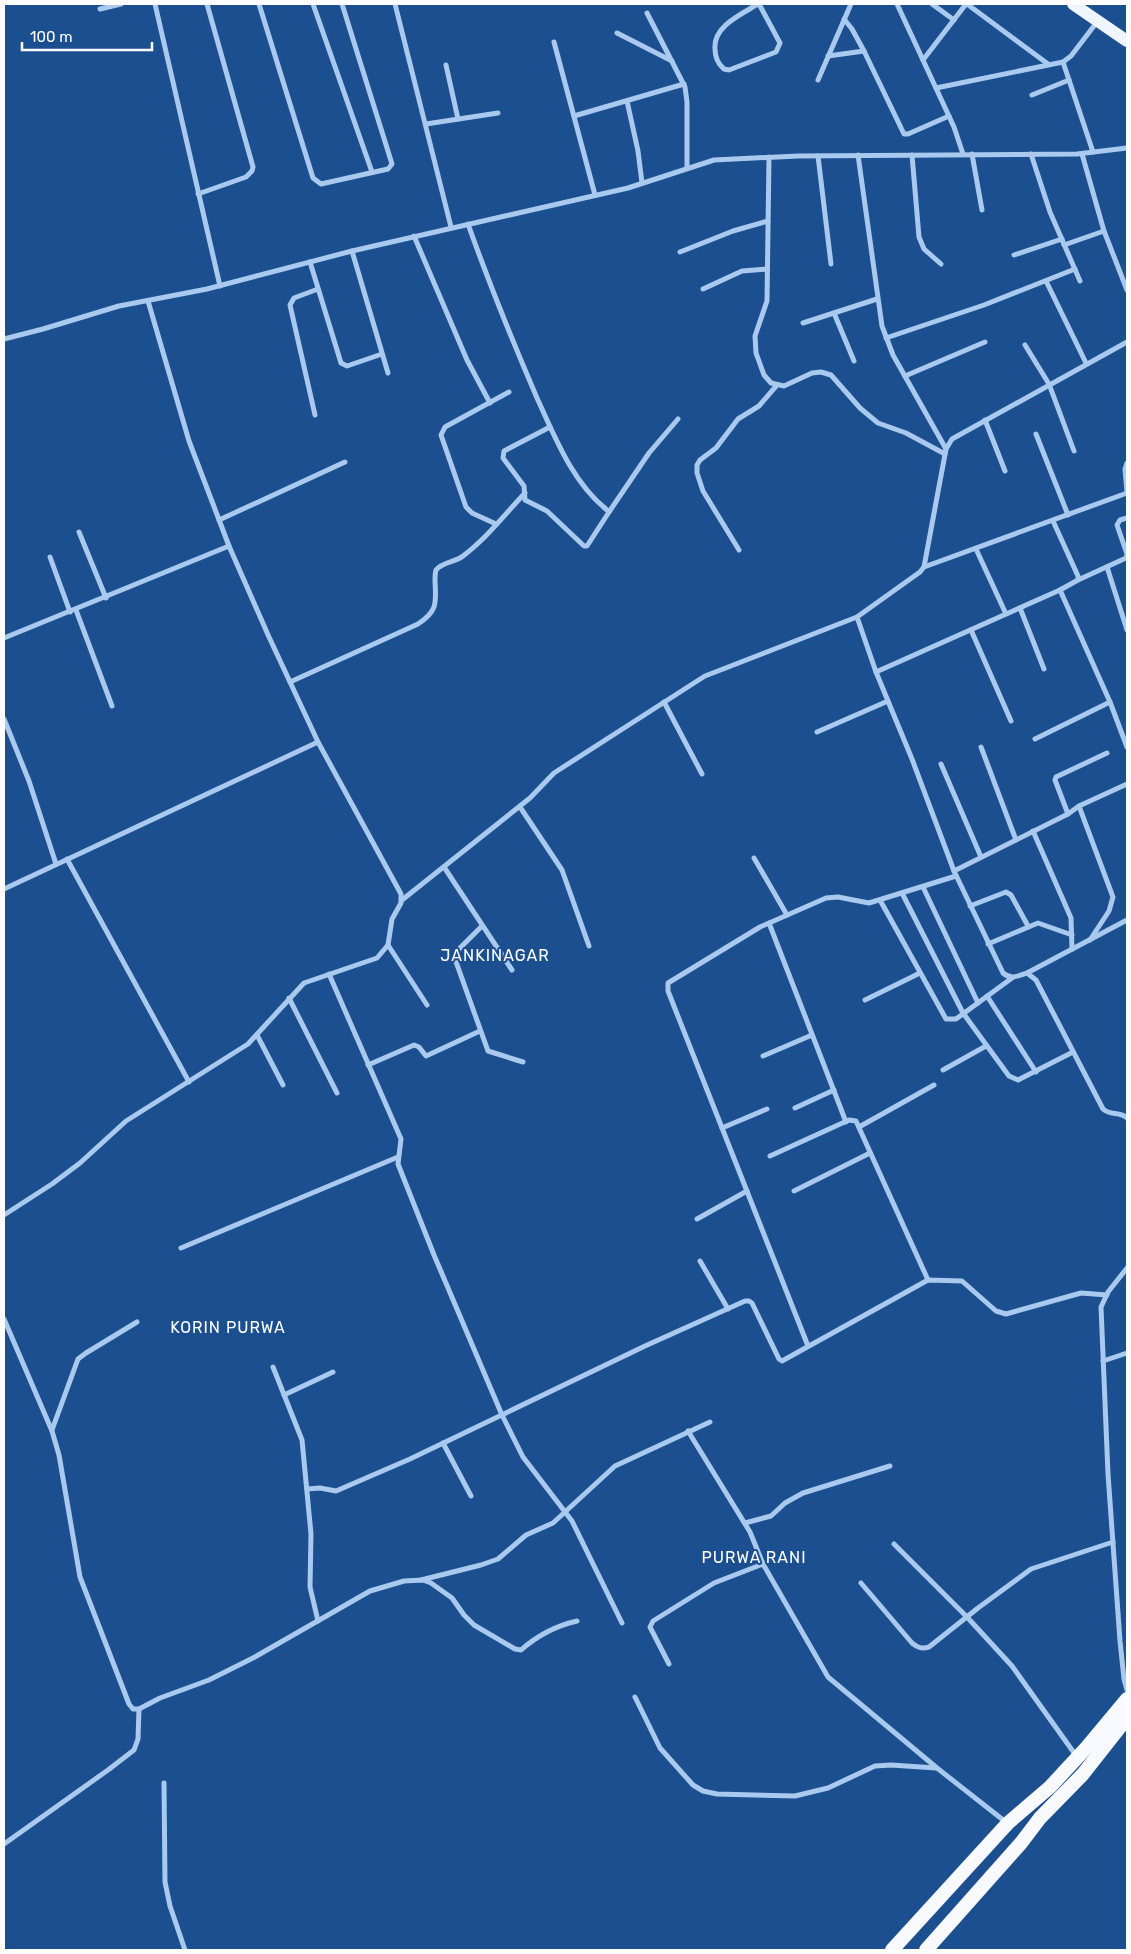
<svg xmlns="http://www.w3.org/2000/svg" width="1131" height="1954" viewBox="0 0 1131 1954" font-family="Rubik,sans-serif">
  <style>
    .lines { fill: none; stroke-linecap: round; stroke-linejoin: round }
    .minor { stroke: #a9c9ee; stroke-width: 5 }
    .primary { stroke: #f0f6ff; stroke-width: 12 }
    .trunk { stroke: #f8faff; stroke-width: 14 }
    .labels { text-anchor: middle; stroke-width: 4; stroke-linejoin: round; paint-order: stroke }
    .quarter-label { font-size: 16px; letter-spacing: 1px; fill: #fff; stroke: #1b4f8f }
  </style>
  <rect width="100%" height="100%" fill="#1b4f8f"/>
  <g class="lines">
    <!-- minor -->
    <g class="minor">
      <path d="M155 4 220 286"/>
      <path d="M259 4 313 178 321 184 388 169 392 164 342 4"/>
      <path d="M313 4 372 172"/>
      <path d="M395 4 451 227"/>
      <path d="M758 4C742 14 713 26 715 49 715 57 718 64 724 69L729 70 776 52 780 43 759 4"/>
      <path d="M897 4 954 127 963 154"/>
      <path d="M932 4 954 20"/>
      <path d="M967 4 1048 64"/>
      <path d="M100 9 121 4"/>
      <path d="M647 13 685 87 687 102V168"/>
      <path d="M844 19 852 29 864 51 904 134H908L949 116"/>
      <path d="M617 33 672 61"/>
      <path d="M554 42 595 195"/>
      <path d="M828 56 864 51"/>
      <path d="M923 60 966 4"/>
      <path d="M1063 62 1093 152"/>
      <path d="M446 65 458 119"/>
      <path d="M818 80 851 4"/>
      <path d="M936 88 1063 62 1071 56 1097 22"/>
      <path d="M1032 95 1069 80"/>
      <path d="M627 101 638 151 642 183"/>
      <path d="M574 116 684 84"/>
      <path d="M426 124 498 113"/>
      <path d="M972 154 982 210"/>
      <path d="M1031 154 1050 212 1080 281"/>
      <path d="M1082 154 1104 231 1127 290"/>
      <path d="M858 155 882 326 893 355 946 449"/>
      <path d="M912 155 919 237 924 249 941 264"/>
      <path d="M818 156 831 264"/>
      <path d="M769 157 767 301 755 336 756 353 764 375 771 383 784 386 812 373 821 372 831 375 860 408 878 423 906 433 945 454"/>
      <path d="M198 194 246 177 252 171 253 167 207 4"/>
      <path d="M468 224C489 283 512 340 537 398 555 437 572 482 607 510L609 512 649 453 678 419"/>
      <path d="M414 236 467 360 490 403"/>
      <path d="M1064 245 1104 231"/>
      <path d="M352 251 388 373"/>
      <path d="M680 252 733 231 768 221"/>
      <path d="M1014 255 1062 239"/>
      <path d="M310 262 341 363 347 366 382 354"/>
      <path d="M1046 281 1086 363"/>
      <path d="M703 289 742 271 767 269"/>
      <path d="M834 313 854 361"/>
      <path d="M803 323 877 299"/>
      <path d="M886 338 984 305 1075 269"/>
      <path d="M4 339 43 329 119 306 207 289 352 251 628 188 714 160 798 156 1077 154 1127 148"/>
      <path d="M1025 345 1049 384 1074 451"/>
      <path d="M905 376 985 342"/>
      <path d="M315 415 290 305 294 298 318 289"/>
      <path d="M985 420 1005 471"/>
      <path d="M550 427 504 451 503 458 524 486 525 500 547 511 584 546H587L609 512"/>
      <path d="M1036 434 1068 515"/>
      <path d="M1127 463 1125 469 1127 492"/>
      <path d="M219 520 345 462"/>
      <path d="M1053 521 1078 576V580L1060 590 1110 702 1127 747"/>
      <path d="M496 524 472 513 466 507 441 435 445 427 509 392"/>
      <path d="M79 532 106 598"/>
      <path d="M976 549 1006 614"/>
      <path d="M739 550 703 491 697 473V465L700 460 716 448 738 419 759 406 777 385"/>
      <path d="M50 557 70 612"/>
      <path d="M924 567 1127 493"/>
      <path d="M1107 567 1127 630"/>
      <path d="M1078 580 1126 558 1127 554 1117 525 1120 520 1127 518"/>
      <path d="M1020 608 1044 669"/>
      <path d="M76 610 112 706"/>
      <path d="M971 630 1011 721"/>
      <path d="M4 638 229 546"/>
      <path d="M876 672 1060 590"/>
      <path d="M290 682 418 624C438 611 436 603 435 581 435 578 435 573 436 570 442 562 456 562 463 556 487 538 505 514 525 493"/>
      <path d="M664 702 702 774"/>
      <path d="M4 719 29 781 56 864"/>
      <path d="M817 732 888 701"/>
      <path d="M1035 739 1110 702"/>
      <path d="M981 747 1016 840"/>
      <path d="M941 764 981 857"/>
      <path d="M1127 784 1079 806 1068 814 954 871 1003 973C1011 980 1018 976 1027 973L1036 980 1103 1109C1110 1116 1120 1111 1127 1118"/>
      <path d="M1079 806 1113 897 1109 911 1090 940"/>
      <path d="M520 807 562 870 589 946"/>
      <path d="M1068 814 1055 780 1056 777 1107 753"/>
      <path d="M1033 831 1071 918 1072 949"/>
      <path d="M754 858 787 915"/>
      <path d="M67 859 189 1082"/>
      <path d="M444 867 512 970"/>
      <path d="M954 871 912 759 876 672 857 617 920 572 924 567 946 449 952 439 1127 342"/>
      <path d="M923 887 978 1003"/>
      <path d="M4 889 318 742"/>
      <path d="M902 893 963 1013 1009 1076 1018 1080 1073 1052"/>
      <path d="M402 900 530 798 554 773 694 683 705 676 857 617"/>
      <path d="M880 900 946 1019H956L1012 978"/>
      <path d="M970 906 1006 892 1011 895 1028 926"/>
      <path d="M769 923 846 1122"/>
      <path d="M482 926 457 951 455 959 488 1051 523 1062"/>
      <path d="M988 944 1038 923 1072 935"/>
      <path d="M388 945 427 1005"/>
      <path d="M1027 973 1127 920"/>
      <path d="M329 974 401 1139 398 1164 434 1255 502 1415 523 1457 572 1521 622 1623"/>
      <path d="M987 996 1036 1072"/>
      <path d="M289 998 337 1093"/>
      <path d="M865 1000 920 973"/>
      <path d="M257 1035 283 1085"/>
      <path d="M763 1056 812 1035"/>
      <path d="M368 1065 414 1045 419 1047 426 1056 480 1031"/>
      <path d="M943 1070 986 1046"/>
      <path d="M795 1108 834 1090"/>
      <path d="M859 1127 934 1085"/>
      <path d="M722 1128 767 1109"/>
      <path d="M770 1156 849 1120 856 1121 928 1280"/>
      <path d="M794 1191 870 1153"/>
      <path d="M4 1215 52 1184 80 1163 126 1121 248 1044 304 983 377 958 388 945 392 919 401 903V894L318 742 269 637 229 546 189 441 148 301"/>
      <path d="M697 1219 747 1191"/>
      <path d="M181 1248 398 1157"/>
      <path d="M700 1261 728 1309"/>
      <path d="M1127 1268 1108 1292 1101 1307 1108 1474 1120 1641 1124 1679 1127 1690"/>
      <path d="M4 1319 52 1431 59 1455 80 1577 129 1704 133 1709H139L160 1698 209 1680 253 1658 370 1591 404 1581 423 1580 431 1583 452 1598 464 1615 474 1625 515 1649 521 1650C538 1635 555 1626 577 1621"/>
      <path d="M808 1346 668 991V983L760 927 826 898 838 897 869 903 956 876"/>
      <path d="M1103 1361 1127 1353"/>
      <path d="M273 1367 302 1440 311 1534 310 1587 318 1621"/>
      <path d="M284 1395 333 1372"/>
      <path d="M52 1430 78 1359 86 1353 137 1322"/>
      <path d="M688 1431 750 1532 763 1564 828 1677 937 1768 1007 1823"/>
      <path d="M443 1443 471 1496"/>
      <path d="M307 1489 320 1488 336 1491 410 1459 645 1346 745 1301H749L752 1303 779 1359 782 1361 928 1280 962 1281 996 1311 1006 1314 1081 1293 1107 1295"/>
      <path d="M745 1523 771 1516 785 1503 803 1493 890 1466"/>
      <path d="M894 1544 967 1617 1012 1666 1077 1757"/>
      <path d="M421 1580 481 1565 498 1559 526 1535 553 1523 615 1466 710 1422"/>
      <path d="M861 1583 912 1643C918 1648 922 1649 929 1647L978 1608 1031 1569 1113 1542"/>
      <path d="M669 1664 650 1627 653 1621 714 1583 763 1564"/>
      <path d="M635 1697 660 1748 693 1785 703 1791 717 1794 795 1796 828 1788 875 1766 891 1765 936 1768"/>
      <path d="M164 1783 165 1882 170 1906 185 1950"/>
      <path d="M4 1844 108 1770 134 1750 138 1739 139 1709"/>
    </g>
    <!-- primary -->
    <path class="primary" d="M1073 4 1127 41"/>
    <!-- trunk -->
    <g class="trunk">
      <path d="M892 1950 1008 1823 1050 1787 1087 1747 1127 1699"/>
      <path d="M926 1950 1021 1843 1040 1818 1083 1774 1127 1718"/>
    </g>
  </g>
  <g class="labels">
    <!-- quarter labels -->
    <g class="quarter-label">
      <text x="495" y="961">JANKINAGAR</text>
      <text x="228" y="1333">KORIN PURWA</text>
      <text x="754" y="1563">PURWA RANI</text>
    </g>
  </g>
  <!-- border -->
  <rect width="1131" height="1954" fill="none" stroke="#ffffff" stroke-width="10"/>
  <!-- scale -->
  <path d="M22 42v8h130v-8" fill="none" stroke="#ffffff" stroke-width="2.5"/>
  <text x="30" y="42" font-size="15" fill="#ffffff" stroke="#1b4f8f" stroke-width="4" paint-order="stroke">100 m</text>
</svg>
